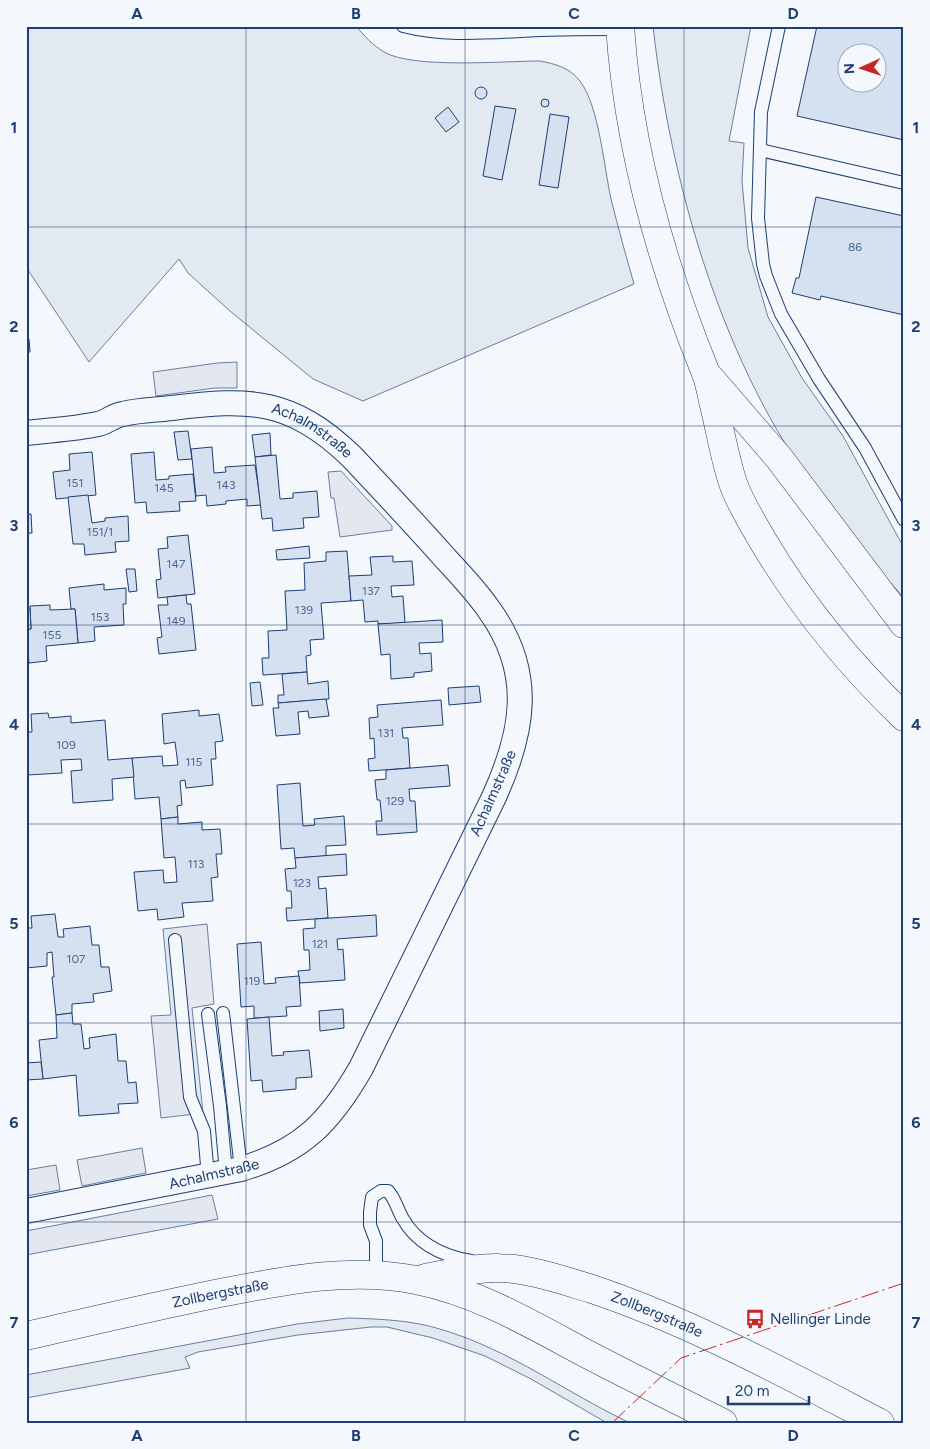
<svg xmlns="http://www.w3.org/2000/svg" width="930" height="1449" viewBox="0 0 930 1449" font-family="Figtree,sans-serif">
  <style>
    .green { fill: #e3e9f0; stroke: #687fa3 }
    .parking { fill: #e3e8f0; stroke: #687fa3 }
    .building { fill: #d5e0f0; stroke: #1d3f73; fill-rule: evenodd }
    .lines { fill: none; stroke-linecap: round; stroke-linejoin: round }
    .lane-casing { stroke: #1d3f73; stroke-width: 14 }
    .street-casing { stroke: #1d3f73; stroke-width: 26 }
    .secondary-casing { stroke: #1d3f73; stroke-width: 29 }
    .lane { stroke: #f4f7fb; stroke-width: 12 }
    .street { stroke: #f4f7fb; stroke-width: 24 }
    .secondary { stroke: #f4f7fb; stroke-width: 28 }
    .power { stroke: #c62828; stroke-width: 1; stroke-dasharray: 18 4 2.5 4; stroke-linecap: butt }
    .grid { fill: none; stroke: #1d3f73; stroke-width: 1; stroke-opacity: 0.55 }
    .labels { text-anchor: middle; stroke-width: 4; stroke-linejoin: round; paint-order: stroke }
    .number-label { font-size: 12px; fill: #4b6792 }
    .street-label { font-size: 15px; fill: #1d3f73; stroke: #f4f7fb }
    .poi-label { font-size: 15px; fill: #1d3f73; stroke: #f4f7fb; text-anchor: start }
    .neatline { fill: none; stroke: #1d3f73; stroke-width: 2 }
    .grid-label { font-size: 16px; text-anchor: middle; font-weight: bold; fill: #1d3f73 }
  </style>
  <rect width="100%" height="100%" fill="#f4f7fb"/>
  <!-- green -->
  <g class="green">
    <path d="M26 26H356C363 35 374 46 384 52 413 69 504 61 540 61 556 64 570 68 580 81 599 106 604 167 611 199 618 227 626 256 634 284L363 401 313 379 230 311 188 273 179 259 89 362 26 267Z"/>
    <path d="M653 26H751L729 141 744 143 742 181 748 248 768 317 802 378 843 436 904 548V598C870 560 838 521 809 480 719 353 670 179 653 26Z"/>
    <path d="M348 1318C379 1319 413 1320 443 1330 510 1350 567 1393 630 1423H607L531 1379 485 1356 433 1338 387 1327H371L298 1335 198 1352 185 1357 190 1368 26 1398V1375L297 1324Z"/>
  </g>
  <!-- parking -->
  <g class="parking">
    <path d="M237 362V388H215L156 396 153 372 217 363Z"/>
    <path d="M341 471 392 526V530L340 537 334 498H331L328 472Z"/>
    <path d="M207 924 214 1004 192 1008 203 1113 161 1118 151 1016 171 1015 163 929Z"/>
    <path d="M142 1148 146 1173 82 1186 77 1160Z"/>
    <path d="M56 1165 60 1190 26 1196V1170Z"/>
    <path d="M212 1195 218 1219 26 1255V1231Z"/>
  </g>
  <!-- building -->
  <g class="building">
    <path d="M817 26H904V140L797 116ZM848 52H878V82H848Z"/>
    <circle cx="481" cy="93" r="6"/>
    <circle cx="545" cy="103" r="4"/>
    <path d="M495 106 516 109 502 180 483 176Z"/>
    <path d="M448 107 459 122 446 132 435 118Z"/>
    <path d="M550 114 569 117 558 188 539 185Z"/>
    <path d="M816 197 904 216V315L821 296 820 300 792 293 796 278H799Z"/>
    <path d="M26 339H29L30 352H26Z"/>
    <path d="M188 431 192 459 178 460 174 432Z"/>
    <path d="M270 433 271 455 255 457 252 435Z"/>
    <path d="M212 447 214 473 226 472 225 467 255 465 261 505 247 506V499L226 501V504L207 506 206 495 196 496 191 449Z"/>
    <path d="M92 452 96 495 56 499 53 472 70 470 69 454Z"/>
    <path d="M154 452 156 480 169 479V476L193 474 196 501 179 502 180 511 147 513 146 502 135 503 131 454Z"/>
    <path d="M276 455 280 499 293 498V493L317 491 319 517 303 518 304 528 273 531 272 518 262 519 255 457Z"/>
    <path d="M88 495 92 523 105 521V518L128 516 129 541 115 542 116 552 85 555 84 544H73L68 497Z"/>
    <path d="M26 514H31L32 533H26Z"/>
    <path d="M188 535 195 594 158 598 156 580 161 579 158 549 168 548 167 537Z"/>
    <path d="M309 546 310 558 277 560 276 550Z"/>
    <path d="M347 551 351 601 321 603 324 639 310 640 311 655 306 656 307 672 263 675 262 658H269L268 631 287 630 285 591 305 590 304 563 326 561V552Z"/>
    <path d="M393 556V562L412 561 414 585 391 586 392 597 403 596 405 623 378 624V621L365 622 363 600 351 601 349 576 372 575 370 557Z"/>
    <path d="M126 569H135L137 591 129 592Z"/>
    <path d="M104 584V590L126 588V604H123L124 625 94 627 95 641 78 643 75 609H71L69 588Z"/>
    <path d="M186 595 187 604H191L196 650 159 654 157 638 162 637 158 605H168L167 597Z"/>
    <path d="M50 605V610L75 609 78 643 46 646 47 661 29 663 26 629H31L30 606Z"/>
    <path d="M26 608H30L31 629H26Z"/>
    <path d="M442 620 443 642 419 643 420 654 431 653 432 671 414 673V677L391 679 390 654 381 655 378 624Z"/>
    <path d="M307 672 308 684 328 681 329 699 278 703V695H284L282 674Z"/>
    <path d="M260 682 263 705 252 706 250 683Z"/>
    <path d="M479 686 481 702 449 705 448 688Z"/>
    <path d="M326 699 329 716 309 718 308 711 298 712 300 734 276 736 273 708H279L278 703Z"/>
    <path d="M441 700 443 725 402 728 403 738H408L410 768 369 771 368 759 375 758 374 738 370 739 369 718 378 717 377 705Z"/>
    <path d="M199 710V716L219 714 223 741 215 742 216 759H211L213 785 186 788 185 780 180 781 182 805 177 806 178 817 161 819 159 797 135 799 132 758 162 756 163 766 178 765 175 742 164 744 162 714Z"/>
    <path d="M48 713 49 718 71 716V723L105 720 108 760 132 758 134 777 112 779 113 800 73 803 71 771 82 770 81 759 61 760 62 773 27 775 26 732H32L31 714Z"/>
    <path d="M448 765 450 786 409 789 410 801H415L417 832 377 835 376 821H382L380 800H377L375 780 386 779V770Z"/>
    <path d="M300 783 303 826 315 825 314 819 344 816 346 845 326 846V856L295 858 294 848 281 849 277 785Z"/>
    <path d="M178 817V824L202 822V830L220 829 222 854H216L218 877 211 878 213 901 182 903 184 917 158 920 157 909 138 911 134 872 163 870 164 883 177 882 175 857 164 858 161 819Z"/>
    <path d="M346 854 347 875 318 877 319 889 326 888 328 918 287 921 286 908H292L291 891H287L285 869 296 868 295 858Z"/>
    <path d="M55 914 58 937H64L63 929 90 926 92 945H99L101 967H109L112 991 93 994 94 1002 72 1004V1013L56 1015 52 977H54L52 952 47 953V966L26 968V928H32L31 916Z"/>
    <path d="M376 915 377 936 337 939 338 950 343 949 345 980 300 983 298 971 310 970 309 950H304L303 929 315 928V919Z"/>
    <path d="M261 942 264 984 276 983 275 978 299 976 301 1006 286 1007 287 1016 254 1018V1006L241 1007 237 944Z"/>
    <path d="M343 1009 344 1028 320 1031 319 1011Z"/>
    <path d="M72 1013 73 1024H81L84 1049 90 1048 89 1038 116 1034 118 1061H126L128 1083 136 1082 138 1103 118 1104 119 1113 79 1116 76 1075 43 1079 39 1040 57 1038 56 1015Z"/>
    <path d="M269 1017 272 1056 284 1055 283 1052 309 1050 312 1077 296 1078V1089L263 1092 262 1080 251 1081 247 1019Z"/>
    <path d="M41 1062 43 1079 26 1080V1063Z"/>
  </g>
  <g class="lines">
    <defs>
      <g id="lane">
        <path d="M403 26C442 36 481 33 521 31 554 29 587 29 620 29"/>
        <path d="M779 26 761 112 758 218 763 264 766 276 781 314 819 379 865 448 904 520"/>
        <path d="M760 150 904 183"/>
        <path d="M175 940 190 1097 204 1131 208 1177"/>
        <path d="M223 1013 241 1169"/>
        <path d="M208 1014 220 1106 226 1173"/>
        <path d="M376 1275V1241L370 1225V1212L372 1197 381 1191H388C396 1200 397 1209 403 1219 418 1245 443 1256 471 1261"/>
      </g>
      <g id="street">
        <path id="s1" d="M26 433C50 430 75 429 98 424 107 422 114 415 123 414 139 410 156 410 172 408 250 398 291 399 351 456 383 490 415 524 446 559 461 575 477 592 490 611 534 673 524 731 494 797L361 1068C330 1122 302 1151 241 1169L26 1211"/>
      </g>
      <g id="secondary">
        <path d="M620 26C628 146 660 260 705 371 709 380 711 391 713 401 720 428 724 456 733 483 740 503 752 522 763 541 801 605 850 665 904 717"/>
        <path d="M710 378 779 458 904 624"/>
        <path id="s2" d="M425 1278C449 1274 475 1267 500 1268 527 1268 565 1281 592 1289 693 1323 786 1374 880 1423"/>
        <path id="s3" d="M26 1336C92 1321 159 1305 225 1292 287 1280 353 1267 416 1280 477 1292 531 1324 585 1353 631 1377 677 1400 723 1423"/>
      </g>
    </defs>
    <!-- lane casing -->
    <use href="#lane" class="lane-casing"/>
    <!-- street casing -->
    <use href="#street" class="street-casing"/>
    <!-- secondary casing -->
    <use href="#secondary" class="secondary-casing"/>
    <!-- lane -->
    <use href="#lane" class="lane"/>
    <!-- street -->
    <use href="#street" class="street"/>
    <!-- secondary -->
    <use href="#secondary" class="secondary"/>
    <!-- power -->
    <path class="power" d="M612 1423 681 1358 904 1283"/>
  </g>
  <!-- grid -->
  <path class="grid" d="M246 26V1423M465 26V1423M684 26V1423M26 227H904M26 426H904M26 625H904M26 824H904M26 1023H904M26 1222H904"/>
  <!-- icons -->
  <defs>
    <symbol id="bus-bare" viewBox="-9 -9 18 18"><path d="M-5-6H5V4H4V6H2V4H-2V6H-4V4H-5ZM-3.5-4V0h7V-4ZM-3.5 1.2v1.5H-2V1.2ZM2 1.2v1.5H3.5V1.2Z" fill="#c62828" stroke="#f4f7fb" stroke-width="2.5" paint-order="stroke"/></symbol>
  </defs>
  <g fill-rule="evenodd">
    <use href="#bus-bare" x="741" y="1305" width="28" height="28"/>
  </g>
  <g class="labels">
    <!-- number labels -->
    <g class="number-label">
      <text x="855" y="251">86</text>
      <text x="75" y="487">151</text>
      <text x="226" y="489">143</text>
      <text x="164" y="492">145</text>
      <text x="100" y="536">151/1</text>
      <text x="176" y="568">147</text>
      <text x="371" y="595">137</text>
      <text x="304" y="614">139</text>
      <text x="100" y="621">153</text>
      <text x="176" y="625">149</text>
      <text x="52" y="639">155</text>
      <text x="386" y="737">131</text>
      <text x="66" y="749">109</text>
      <text x="194" y="766">115</text>
      <text x="395" y="805">129</text>
      <text x="196" y="868">113</text>
      <text x="302" y="887">123</text>
      <text x="320" y="948">121</text>
      <text x="76" y="963">107</text>
      <text x="252" y="985">119</text>
    </g>
    <!-- street labels -->
    <g class="street-label">
      <text dy="5" stroke="none"><textPath href="#s1" startOffset="296">Achalmstraße</textPath></text>
      <text transform="translate(493 793) rotate(-66)" y="5">Achalmstraße</text>
      <text transform="translate(214 1174) rotate(-13)" y="5">Achalmstraße</text>
      <text dy="5" stroke="none"><textPath href="#s3" startOffset="199">Zollbergstraße</textPath></text>
      <text dy="5" stroke="none"><textPath href="#s2" startOffset="240">Zollbergstraße</textPath></text>
    </g>
    <!-- poi labels -->
    <g class="poi-label">
      <text x="770" y="1324">Nellinger Linde</text>
    </g>
  </g>
  <!-- border -->
  <rect width="930" height="1449" fill="none" stroke="#f4f7fb" stroke-width="55"/>
  <!-- north arrow -->
  <g transform="translate(862 68) rotate(267)"><circle r="24" fill="#f4f7fb" stroke="#9eadc5"/>
  <path d="M0-4L9 19L0 12L-9 19Z" fill="#c62828"/>
  <text y="-8" font-size="14" font-weight="bold" text-anchor="middle" fill="#1d3f73">N</text>
  </g>
  <!-- scale -->
  <path d="M728 1396v8h81v-8" fill="none" stroke="#1d3f73" stroke-width="2.5"/>
  <text x="735" y="1396" font-size="15" fill="#1d3f73" stroke="#f4f7fb" stroke-width="4" paint-order="stroke">20 m</text>
  <rect x="28" y="28" width="874" height="1394" class="neatline"/>
  <g class="grid-label">
    <text x="137" y="19">A</text>
    <text x="356" y="19">B</text>
    <text x="574" y="19">C</text>
    <text x="793" y="19">D</text>
    <text x="14" y="133">1</text>
    <text x="916" y="133">1</text>
    <text x="14" y="332">2</text>
    <text x="916" y="332">2</text>
    <text x="14" y="531">3</text>
    <text x="916" y="531">3</text>
    <text x="14" y="730">4</text>
    <text x="916" y="730">4</text>
    <text x="14" y="929">5</text>
    <text x="916" y="929">5</text>
    <text x="14" y="1128">6</text>
    <text x="916" y="1128">6</text>
    <text x="14" y="1328">7</text>
    <text x="916" y="1328">7</text>
    <text x="137" y="1441">A</text>
    <text x="356" y="1441">B</text>
    <text x="574" y="1441">C</text>
    <text x="793" y="1441">D</text>
  </g>
</svg>
